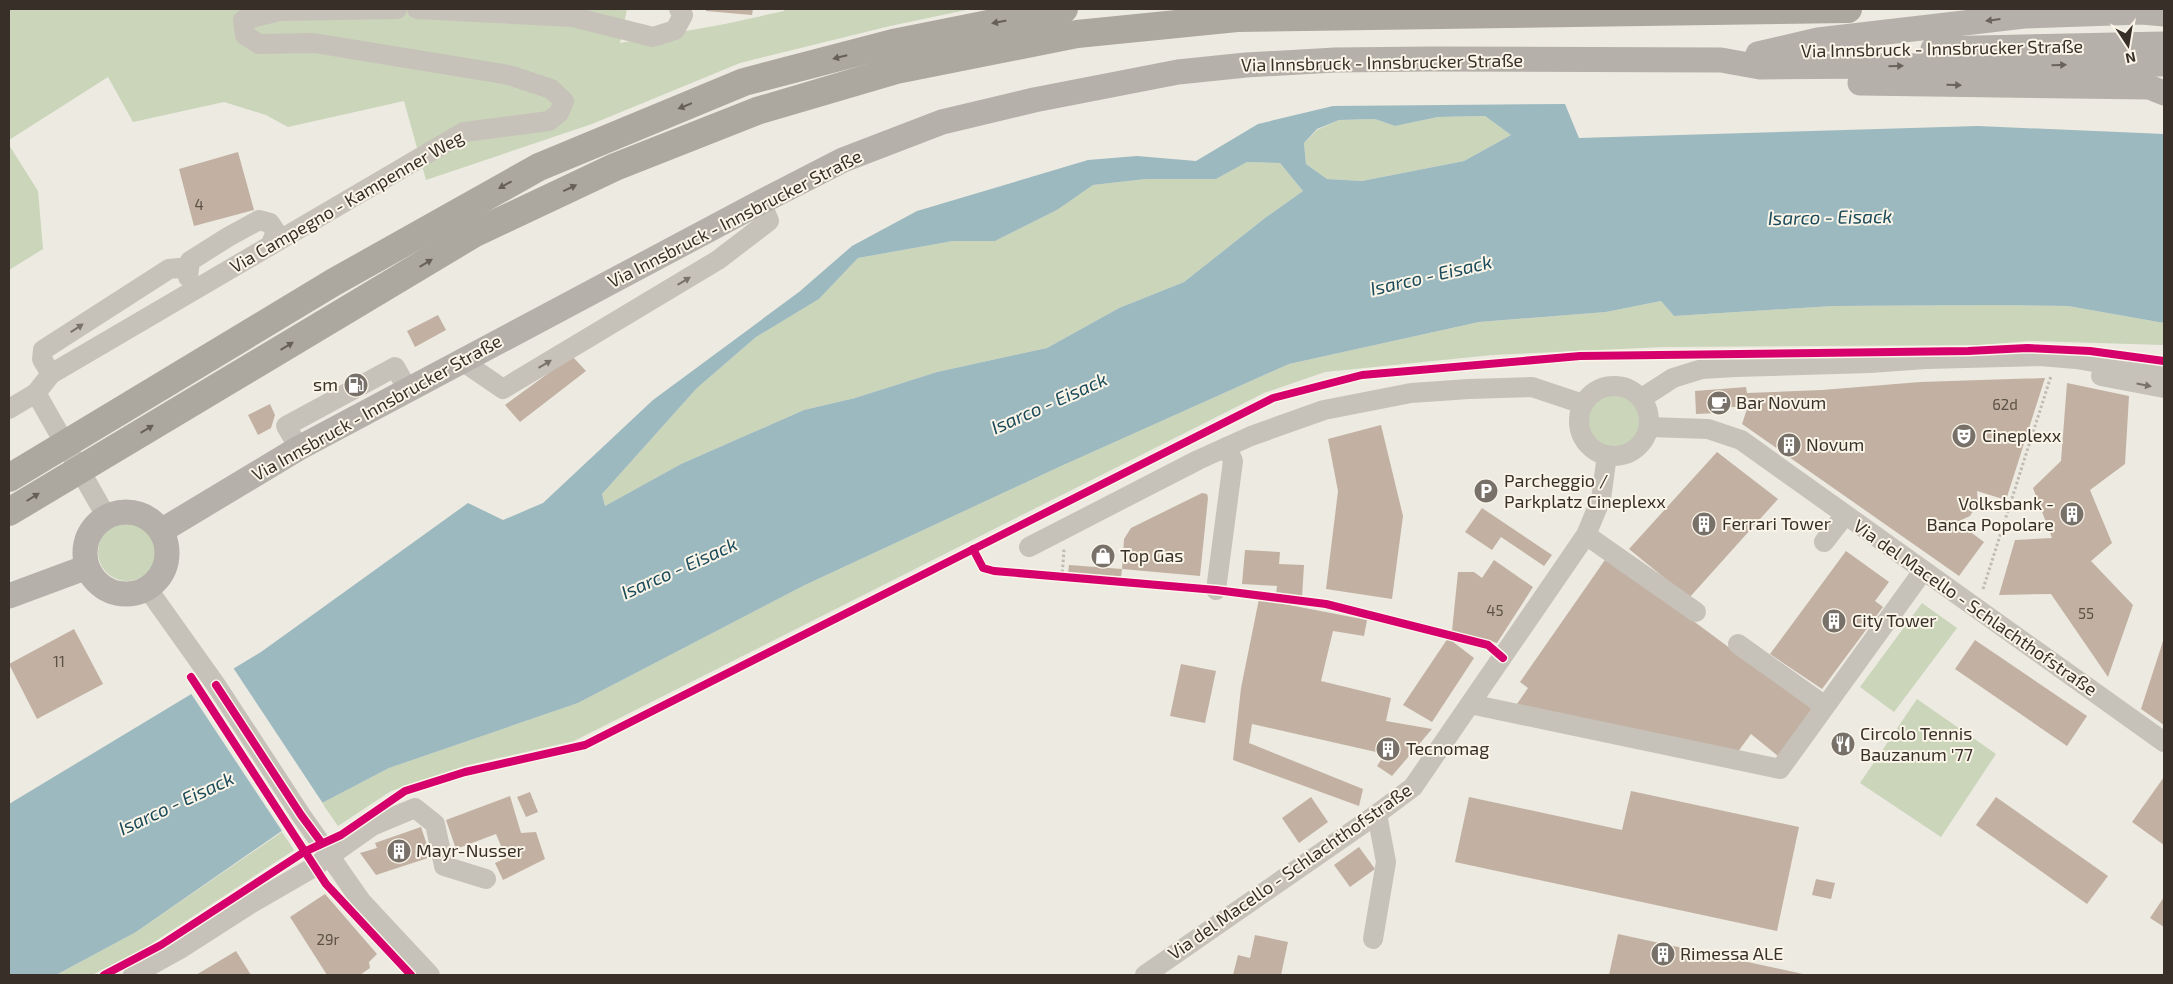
<svg xmlns="http://www.w3.org/2000/svg" width="2173" height="984" viewBox="0 0 2173 984" font-family="'Exo 2',sans-serif">
  <style>
    .green { fill: #cad5ba }
    .water { fill: #9cb9bf; fill-rule: evenodd }
    .pier { fill: #edeae1 }
    .building { fill: #c2b1a2 }
    .lines { fill: none; stroke-linecap: round; stroke-linejoin: round }
    .path { stroke: #c0bbb2; stroke-width: 3; stroke-dasharray: 2.5 2.5; stroke-linecap: butt }
    .minor { stroke: #c7c2b9; stroke-width: 20 }
    .major { stroke: #b5b0a9; stroke-width: 25 }
    .highway { stroke: #aca8a0; stroke-width: 28 }
    .cycleway-casing { stroke: #faf5e8; stroke-width: 11 }
    .cycleway { stroke: #d6006c; stroke-width: 8 }
    .oneway { fill: #6a635c }
    .oneway2 { fill: #666058 }
    .oneway3 { fill: #787269 }
    .labels { text-anchor: middle; stroke-width: 4; stroke-linejoin: round; paint-order: stroke }
    .number-label { font-size: 15px; fill: #5a5046 }
    .street-label { font-size: 18px; fill: #383028; stroke: #faf5e8 }
    .poi-label { font-size: 18px; fill: #383028; stroke: #faf5e8; text-anchor: start }
    .water-label { font-size: 19px; font-style: italic; fill: #1b4b5b; stroke: #faf5e8 }
  </style>
  <rect width="100%" height="100%" fill="#edeae1"/>
  <!-- green -->
  <g class="green">
    <path d="M9 9H627L620 43 725 24 784 11 785 9H971L890 26 740 63 592 124 426 180 404 101 288 127 266 115 224 102 133 122 108 77 9 140Z"/>
    <path d="M1485 116 1511 135 1464 161 1362 181 1327 179 1306 164 1304 143 1317 130 1339 120 1375 119 1395 126 1438 117Z"/>
    <path d="M9 145 38 191 43 249 9 270Z"/>
    <path d="M1247 162 1280 163 1303 191 1265 218 1184 282 1119 308 1047 348 937 372 855 398 804 410 681 464 605 506 602 494 697 388 756 337 819 299 858 258 953 241H995L1057 210 1093 185 1146 179H1216Z"/>
    <path d="M1661 301 1674 316 1833 306 1993 305 2068 306 2164 323V345L2029 341 1980 345 1663 347 1492 355 1325 372 1264 393 574 741 468 765 391 791 338 826 322 803 389 768 578 703 805 585 1059 467 1289 364 1479 322 1606 312Z"/>
    <circle cx="1614" cy="421" r="29"/>
    <circle cx="127" cy="552" r="29"/>
    <path d="M1922 603 1957 628 1894 712 1860 687Z"/>
    <path d="M1917 699 1996 754 1941 837 1860 783Z"/>
    <path d="M282 832 294 850 145 948 92 975H56L136 932Z"/>
  </g>
  <!-- water -->
  <path class="water" d="M1565 104 1579 138 1978 126 2164 134V323L2068 306 1993 305 1833 306 1674 316 1661 301 1606 312 1479 322 1289 364 1059 467 805 585 578 703 389 768 322 803 136 932 56 975H9V804L261 652 468 503 503 520 543 503 653 400 799 292 852 246 917 211 1088 160 1137 156 1196 161 1258 124 1333 106ZM1485 116 1511 135 1464 161 1362 181 1327 179 1306 164 1304 143 1317 129 1339 120 1375 119 1395 126 1438 117ZM1247 162 1280 163 1303 191 1265 218 1184 282 1119 308 1047 348 937 372 855 398 804 410 681 464 605 506 602 494 697 388 756 337 819 299 858 258 953 241H995L1057 210 1093 185 1146 179H1216Z"/>
  <!-- pier -->
  <path class="pier" d="M232 666 324 805 284 834 190 692Z"/>
  <!-- building -->
  <g class="building">
    <path d="M706 9H753L752 15 706 11Z"/>
    <path d="M238 152 254 210 194 226 179 169Z"/>
    <path d="M438 315 446 330 415 347 407 331Z"/>
    <path d="M572 356 586 371 520 422 505 405Z"/>
    <path d="M2045 378 2006 500 1977 491 1978 503 1970 516 1957 522 1984 542 1959 576 1742 424 1748 406 1717 408 1718 413 1696 414 1695 391 1746 387 1747 393 1822 390 1920 382Z"/>
    <path d="M2067 383 2129 396 2125 464 2090 490 2112 543 2091 561 2133 605 2108 677 2051 594 1999 595 2015 540 2052 538 2033 488 2061 461Z"/>
    <path d="M270 404 275 415 271 428 258 435 248 415Z"/>
    <path d="M1381 425 1403 516 1392 599 1326 589 1338 491 1328 439Z"/>
    <path d="M1717 452 1778 499 1689 598 1629 549Z"/>
    <path d="M1202 493 1207 494 1208 498 1200 576 1122 569 1121 577 1068 574 1069 565 1122 569 1124 539 1131 528Z"/>
    <path d="M1482 508 1552 555 1544 566 1501 537 1492 550 1465 532Z"/>
    <path d="M1245 550 1280 552 1279 564 1304 565 1302 597 1276 595 1277 586 1242 584Z"/>
    <path d="M1846 551 1889 582 1875 601 1883 607 1822 689 1770 654Z"/>
    <path d="M1607 557 1812 709 1778 756 1751 734 1737 753 1517 704 1528 688 1520 682Z"/>
    <path d="M1494 560 1533 587 1497 643 1452 631 1458 572H1474L1482 578Z"/>
    <path d="M1259 599 1367 620 1364 636 1333 631 1321 681 1391 698 1386 721 1432 729 1392 776 1377 766 1385 754 1252 724 1249 743 1363 789 1359 806 1233 760 1241 688Z"/>
    <path d="M74 629 103 684 37 719 9 664Z"/>
    <path d="M1448 638 1474 658 1432 722 1403 705Z"/>
    <path d="M2164 638V725L2141 709Z"/>
    <path d="M1975 640 2087 716 2067 746 1955 669Z"/>
    <path d="M1181 664 1216 671 1205 723 1170 716Z"/>
    <path d="M2164 777V845L2132 822Z"/>
    <path d="M1631 791 1799 827 1777 931 1455 862 1469 797 1622 830Z"/>
    <path d="M530 792 538 812 526 817 517 797Z"/>
    <path d="M510 796 521 833 536 832 545 859 503 880 495 863 506 858 496 834 456 849 446 820Z"/>
    <path d="M1311 797 1328 822 1299 843 1282 818Z"/>
    <path d="M1996 797 2108 876 2087 904 1976 825Z"/>
    <path d="M421 827 431 857 376 875 360 853 377 848 375 843Z"/>
    <path d="M1359 847 1375 869 1350 887 1334 865Z"/>
    <path d="M1816 879 1835 883 1831 899 1812 895Z"/>
    <path d="M325 894 377 954 369 962 370 968 360 975H327L290 917Z"/>
    <path d="M2164 897V927L2150 918Z"/>
    <path d="M1618 934 1803 974 1802 975H1609Z"/>
    <path d="M1255 935 1288 942 1281 975H1233L1238 955 1250 958Z"/>
    <path d="M236 951 251 975H196Z"/>
  </g>
  <g class="lines">
    <!-- path -->
    <g class="path">
      <path d="M1543 487 1576 486"/>
      <path d="M1062 577 1064 549"/>
      <path d="M1983 589 2051 376"/>
    </g>
    <!-- minor -->
    <g class="minor">
      <path d="M417 9 573 17 653 37 675 30 683 15 679 9"/>
      <path d="M188 277 190 261 228 237 259 220 270 223 276 232 270 246"/>
      <path d="M462 361 503 389 718 260 769 221 761 202"/>
      <path d="M51 374 42 359 43 350 169 269 189 267"/>
      <path d="M2101 376 2164 388"/>
      <circle cx="1614" cy="421" r="35"/>
      <path d="M1642 398 1673 378 1702 369 1735 367 1870 363 1926 359 2040 356 2076 359 2164 374"/>
      <path d="M9 409 36 393"/>
      <path d="M1649 427 1708 429 1741 440 2164 742"/>
      <path d="M299 448 286 426 395 367 408 390"/>
      <path d="M106 516 36 393 51 374 464 132 549 121 559 113 564 101 551 89 509 75 314 43 259 44 245 35 243 20 280 11 397 9"/>
      <path d="M1586 535 1696 612"/>
      <path d="M1824 542 1845 515"/>
      <path d="M1029 547 1198 460 1251 436 1324 410 1411 393 1469 389 1532 387 1583 404"/>
      <path d="M147 588 216 685 301 815 361 901 430 975"/>
      <path d="M1216 590 1233 461 1227 447"/>
      <path d="M1738 644 1825 706"/>
      <path d="M1470 704 1780 769 1923 571"/>
      <path d="M1373 939 1386 862 1377 814"/>
      <path d="M133 975 180 949 250 904 314 867 372 826 415 808 435 824 444 866 486 879"/>
      <path d="M1145 975 1377 814 1413 787 1586 535 1601 499 1607 455"/>
    </g>
    <!-- major -->
    <g class="major">
      <path d="M1933 49 2164 44"/>
      <path d="M1758 54 1818 40 2024 16 2142 12 2164 14"/>
      <path d="M1860 83 2149 87 2164 93"/>
      <circle cx="126" cy="553" r="41"/>
      <path d="M161 531 299 448 761 202 843 160 942 122 1034 100 1178 72 1246 65 1335 60 1432 59 1721 60 1760 67 2164 64"/>
      <path d="M9 596 87 567"/>
    </g>
    <!-- highway -->
    <g class="highway">
      <path d="M9 478 334 282 539 167 744 82 893 43 1064 9"/>
      <path d="M9 512 475 233 615 167 757 111 896 70 1077 34 1237 18 1848 9"/>
    </g>
    <defs>
      <g id="cycleway">
        <path d="M973 549 983 568 994 571 1216 590 1326 604 1488 645 1503 658"/>
        <path d="M191 677 326 884 411 975"/>
        <path d="M216 685 301 815 321 842"/>
        <path d="M104 975 161 945 304 852 341 835 405 791 465 772 585 745 1273 398 1362 375 1580 356 1968 351 2027 348 2090 351 2164 361"/>
      </g>
    </defs>
    <!-- cycleway casing -->
    <use href="#cycleway" class="cycleway-casing"/>
    <!-- cycleway -->
    <use href="#cycleway" class="cycleway"/>
  </g>
  <!-- one-way arrows -->
  <defs><path id="oneway-solid" d="M-6-.8H1V-3.2L6.5 0L1 3.2V.8H-6Z" transform="scale(1.25)"/></defs>
  <g class="oneway">
    <use href="#oneway-solid" transform="translate(1993 20) rotate(173)"/>
    <use href="#oneway-solid" transform="translate(2059 65) rotate(-1)"/>
    <use href="#oneway-solid" transform="translate(1896 66) rotate(-1)"/>
    <use href="#oneway-solid" transform="translate(1954 85) rotate(1)"/>
  </g>
  <g class="oneway2">
    <use href="#oneway-solid" transform="translate(999 22) rotate(169)"/>
    <use href="#oneway-solid" transform="translate(840 57) rotate(166)"/>
    <use href="#oneway-solid" transform="translate(685 106) rotate(158)"/>
    <use href="#oneway-solid" transform="translate(505 185) rotate(151)"/>
    <use href="#oneway-solid" transform="translate(570 188) rotate(-25)"/>
    <use href="#oneway-solid" transform="translate(426 263) rotate(-31)"/>
    <use href="#oneway-solid" transform="translate(287 346) rotate(-31)"/>
    <use href="#oneway-solid" transform="translate(147 429) rotate(-31)"/>
    <use href="#oneway-solid" transform="translate(33 497) rotate(-32)"/>
  </g>
  <g class="oneway3">
    <use href="#oneway-solid" transform="translate(684 281) rotate(-31)"/>
    <use href="#oneway-solid" transform="translate(77 328) rotate(-33)"/>
    <use href="#oneway-solid" transform="translate(545 364) rotate(-31)"/>
    <use href="#oneway-solid" transform="translate(2144 385) rotate(11)"/>
  </g>
  <!-- icons -->
  <defs>
    <symbol id="fuel-disc" viewBox="-11 -11 22 22"><circle r="9.5" fill="#777169" stroke="#faf5e8"/><path d="M-5.5-6h7V0h2V4h1.3V-2.5L3-4.5l.8-.8L6-3V5H2.5V1h-1V6h-7ZM-4.2-4.7v3.2H.2V-4.7Z" fill="#fff"/></symbol>
    <symbol id="cafe-disc" viewBox="-11 -11 22 22"><circle r="9.5" fill="#777169" stroke="#faf5e8"/><path d="M-5.5-4.5H6V0H3Q3 3.5 0 3.5H-2.5Q-5.5 3.5-5.5 0ZM3-3.2v2h1.7v-2ZM-6 4.5H4V6H-6Z" fill="#fff"/></symbol>
    <symbol id="theatre-disc" viewBox="-11 -11 22 22"><circle r="9.5" fill="#777169" stroke="#faf5e8"/><path d="M-5-5.5Q0-4 5-5.5V0Q5 5 0 6Q-5 5-5 0ZM-3.3-2.5H-1v1.5H-3.3ZM1-2.5H3.3v1.5H1ZM-2.8 1Q0 5.5 2.8 1Z" fill="#fff"/></symbol>
    <symbol id="building-disc" viewBox="-11 -11 22 22"><circle r="9.5" fill="#777169" stroke="#faf5e8"/><path d="M-4-6H4V6H1V3H-1V6H-4ZM-2.5-4.3h1.7v1.8h-1.7ZM.8-4.3h1.7v1.8H.8ZM-2.5-1h1.7V.8h-1.7ZM.8-1h1.7V.8H.8Z" fill="#fff"/></symbol>
    <symbol id="parking-disc" viewBox="-11 -11 22 22"><circle r="9.5" fill="#777169" stroke="#faf5e8"/><path d="M-3.5-5.5H1a3.5 3.5 0 0 1 0 7H-1V5.5H-3.5ZM-1-3.4V-.6H.8a1.4 1.4 0 0 0 0-2.8Z" fill="#fff"/></symbol>
    <symbol id="shop-disc" viewBox="-11 -11 22 22"><circle r="9.5" fill="#777169" stroke="#faf5e8"/><path d="M-5-2.5h2.3a2.7 3.5 0 0 1 5.4 0H5L5.5 6h-11ZM-1.5-2.5h3a1.5 2.3 0 0 0-3 0Z" fill="#fff"/></symbol>
    <symbol id="restaurant-disc" viewBox="-11 -11 22 22"><circle r="9.5" fill="#777169" stroke="#faf5e8"/><path d="M-5-6h1v4h1v-4h1v4h1v-4h1v5L-1.5 .5V6h-2V.5L-5-1ZM5-6V6H3V1.5H1.5Q1.5-4 5-6Z" fill="#fff"/></symbol>
  </defs>
  <g fill-rule="evenodd">
    <use href="#fuel-disc" x="342" y="371" width="28" height="28"/>
    <use href="#cafe-disc" x="1705" y="389" width="28" height="28"/>
    <use href="#theatre-disc" x="1950" y="422" width="28" height="28"/>
    <use href="#building-disc" x="1775" y="431" width="28" height="28"/>
    <use href="#parking-disc" x="1472" y="477" width="28" height="28"/>
    <use href="#building-disc" x="2058" y="500" width="28" height="28"/>
    <use href="#building-disc" x="1690" y="510" width="28" height="28"/>
    <use href="#shop-disc" x="1089" y="542" width="28" height="28"/>
    <use href="#building-disc" x="1820" y="607" width="28" height="28"/>
    <use href="#restaurant-disc" x="1829" y="730" width="28" height="28"/>
    <use href="#building-disc" x="1374" y="735" width="28" height="28"/>
    <use href="#building-disc" x="385" y="837" width="28" height="28"/>
    <use href="#building-disc" x="1649" y="940" width="28" height="28"/>
  </g>
  <g class="labels">
    <!-- number labels -->
    <g class="number-label">
      <text x="199" y="210">4</text>
      <text x="2005" y="410">62d</text>
      <text x="1495" y="616">45</text>
      <text x="2086" y="619">55</text>
      <text x="59" y="667">11</text>
      <text x="328" y="945">29r</text>
    </g>
    <!-- street labels -->
    <g class="street-label">
      <text transform="translate(1942 49) rotate(-1)" y="6">Via Innsbruck - Innsbrucker Straße</text>
      <text transform="translate(1382 63) rotate(-1)" y="6">Via Innsbruck - Innsbrucker Straße</text>
      <text transform="translate(347 202) rotate(-30)" y="6">Via Campegno - Kampenner Weg</text>
      <text transform="translate(735 219) rotate(-27)" y="6">Via Innsbruck - Innsbrucker Straße</text>
      <text transform="translate(377 408) rotate(-29)" y="6">Via Innsbruck - Innsbrucker Straße</text>
      <text transform="translate(1975 608) rotate(35)" y="6">Via del Macello - Schlachthofstraße</text>
      <text transform="translate(1290 872) rotate(-35)" y="6">Via del Macello - Schlachthofstraße</text>
    </g>
    <!-- poi labels -->
    <g class="poi-label">
      <text x="338" y="391" text-anchor="end">sm</text>
      <text x="1736" y="409">Bar Novum</text>
      <text x="1982" y="442">Cineplexx</text>
      <text x="1806" y="451">Novum</text>
      <text x="1504" y="487">Parcheggio /<tspan x="1504" dy="21">Parkplatz Cineplexx</tspan></text>
      <text x="2054" y="510" text-anchor="end">Volksbank -<tspan x="2054" dy="21">Banca Popolare</tspan></text>
      <text x="1722" y="530">Ferrari Tower</text>
      <text x="1120" y="562">Top Gas</text>
      <text x="1852" y="627">City Tower</text>
      <text x="1860" y="740">Circolo Tennis<tspan x="1860" dy="21">Bauzanum '77</tspan></text>
      <text x="1406" y="755">Tecnomag</text>
      <text x="416" y="857">Mayr-Nusser</text>
      <text x="1680" y="960">Rimessa ALE</text>
    </g>
    <!-- water labels -->
    <g class="water-label">
      <text transform="translate(1830 217) rotate(-1)" y="7">Isarco - Eisack</text>
      <text transform="translate(1431 275) rotate(-13)" y="7">Isarco - Eisack</text>
      <text transform="translate(1049 403) rotate(-24)" y="7">Isarco - Eisack</text>
      <text transform="translate(679 568) rotate(-24)" y="7">Isarco - Eisack</text>
      <text transform="translate(176 803) rotate(-25)" y="7">Isarco - Eisack</text>
    </g>
  </g>
  <!-- border -->
  <rect width="2173" height="984" fill="none" stroke="#383028" stroke-width="20"/>
  <!-- north arrow -->
  <g transform="translate(2128 45) rotate(168)" stroke="#faf5e8" stroke-width="4" paint-order="stroke">
  <path d="M0-4L9 19L0 12L-9 19Z" fill="#383028"/>
  <text y="-8" font-size="14" font-weight="bold" text-anchor="middle" fill="#383028">N</text>
  </g>
</svg>
